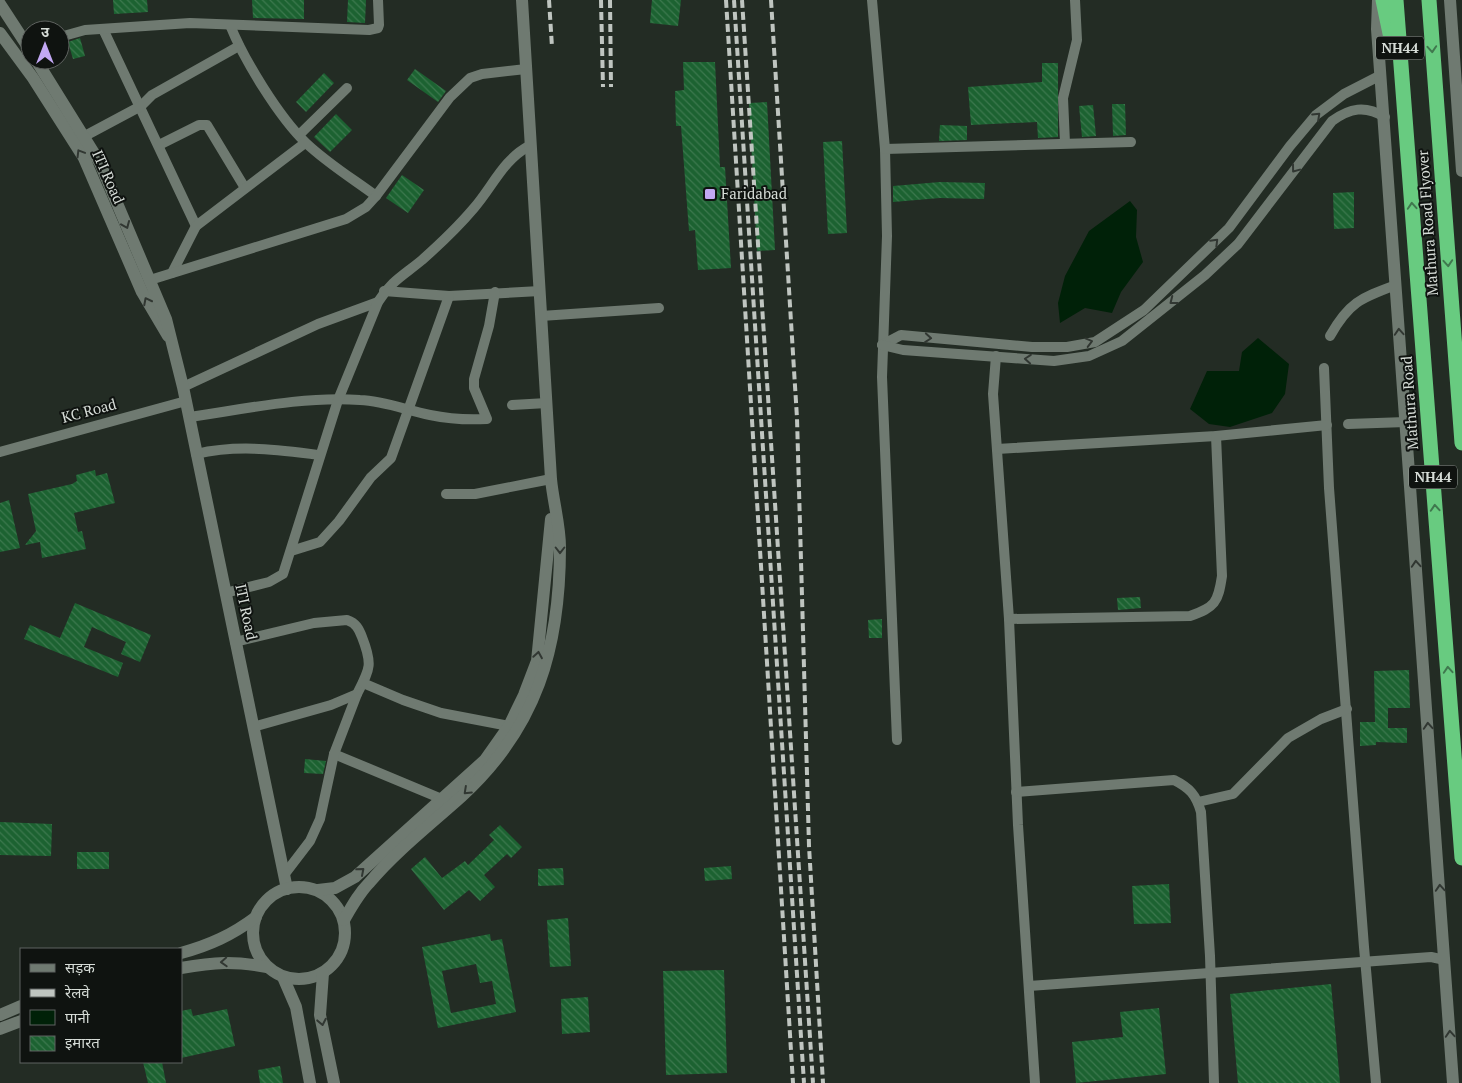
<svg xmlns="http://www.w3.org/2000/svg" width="1462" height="1083" viewBox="0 0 1462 1083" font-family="'PT Serif','Noto Sans Devanagari',serif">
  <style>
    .water { fill: #002108 }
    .building { fill: url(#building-back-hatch); fill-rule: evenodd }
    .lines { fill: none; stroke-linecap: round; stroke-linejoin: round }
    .street { stroke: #6f7a71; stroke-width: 10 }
    .secondary { stroke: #6f7a71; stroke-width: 12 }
    .highway { stroke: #68cb80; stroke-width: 15 }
    .rail { stroke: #bfc5c0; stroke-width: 4; stroke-dasharray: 8 4; stroke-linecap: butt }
    .oneway { stroke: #40784e }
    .oneway2 { stroke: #313732 }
    .poi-dot { fill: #c2a8f3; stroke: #0f1310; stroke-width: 2 }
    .labels { text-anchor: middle; stroke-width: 4; stroke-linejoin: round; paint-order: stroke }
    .shield { fill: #0f1310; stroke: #9aa09b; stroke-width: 1 }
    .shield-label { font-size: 14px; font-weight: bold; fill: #d6dcd7 }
    .street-label { font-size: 15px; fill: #d6dcd7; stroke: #0f1310 }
    .poi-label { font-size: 15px; fill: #d6dcd7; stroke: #0f1310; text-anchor: start }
  </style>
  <defs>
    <pattern id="building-back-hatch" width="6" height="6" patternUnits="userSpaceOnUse" patternTransform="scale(1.25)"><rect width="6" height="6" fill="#1c6231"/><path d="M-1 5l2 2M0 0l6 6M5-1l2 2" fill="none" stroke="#3c784e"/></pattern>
  </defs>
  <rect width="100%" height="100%" fill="#232c24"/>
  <!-- water -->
  <g class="water">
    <path d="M1130 201 1137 210 1136 237 1143 262 1121 292 1112 313 1085 308 1060 323 1058 303 1065 276 1089 231Z"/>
    <path d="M1258 338 1289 364 1285 394 1272 413 1230 427 1209 424 1190 409 1207 371H1239L1242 352Z"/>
  </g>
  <!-- building -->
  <g class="building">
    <path d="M113 0H147L148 12 114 14Z"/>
    <path d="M252 0H304V19L253 18Z"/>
    <path d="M348 0H366L365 23 347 22Z"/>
    <path d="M652 0H681L678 26 650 23Z"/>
    <path d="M80 38 85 56 73 59 68 42Z"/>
    <path d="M683 62H715L720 167H725L731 268 698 270 695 230 689 231 681 126H676L675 91 684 90Z"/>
    <path d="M1042 63H1058V137L1038 138 1037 122 971 125 968 87 1042 82Z"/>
    <path d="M415 69 446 91 438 102 407 80Z"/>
    <path d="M324 73 334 83 306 112 296 102Z"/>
    <path d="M767 102 775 250 757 251 749 103Z"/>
    <path d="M1112 104H1125L1126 135 1113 136Z"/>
    <path d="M1093 105 1096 136 1082 137 1079 106Z"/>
    <path d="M336 114 352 130 330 152 314 137Z"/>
    <path d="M940 125 967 126V140L939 141Z"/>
    <path d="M842 141 847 233 828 234 823 142Z"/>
    <path d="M402 175 424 190 408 213 386 198Z"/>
    <path d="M940 182 985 183 984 199 940 198 893 202V186Z"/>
    <path d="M1354 192V228L1334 229 1333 193Z"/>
    <path d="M95 470 96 476 107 473 115 503 74 513 78 532 82 531 86 549 42 558 40 542 25 545 36 531 28 494 72 484 77 481 76 475Z"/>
    <path d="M9 500 20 548 0 552V503Z"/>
    <path d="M1140 597 1141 608 1118 610 1117 598Z"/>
    <path d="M75 603 151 635 140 662 121 654 126 642 92 627 84 647 123 663 118 677 24 639 30 625 60 638Z"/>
    <path d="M882 619V638H869L868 620Z"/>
    <path d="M1409 670 1410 708H1388V728H1407V743L1376 742V745L1360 746V722H1375L1374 671Z"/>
    <path d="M305 759 326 761 323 774 304 773Z"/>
    <path d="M0 822 52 824 51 856 0 855Z"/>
    <path d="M500 825 522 847 511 858 507 854 484 875 495 887 480 901 469 890 444 910 411 869 425 857 442 878 465 861 468 865 494 840 489 835Z"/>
    <rect x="77" y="852" width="32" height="17"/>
    <path d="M731 866 732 879 705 881 704 868Z"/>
    <path d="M563 868 564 885 538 886V869Z"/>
    <path d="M1169 884 1171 923 1134 924 1132 886Z"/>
    <path d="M568 918 571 966 550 967 547 920Z"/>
    <path d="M490 934 491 941 502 939 516 1012 438 1028 422 947ZM476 964 480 983 492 981 496 1004 451 1013 442 971Z"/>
    <path d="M724 970 727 1073 666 1075 663 971Z"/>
    <path d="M1331 984 1340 1083H1238L1230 994Z"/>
    <path d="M588 997 590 1032 562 1034 561 999Z"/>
    <path d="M1159 1008 1166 1074 1076 1083 1072 1042 1123 1037 1120 1012Z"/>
    <path d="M191 1009 193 1016 227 1009 235 1046 181 1058V1011Z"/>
    <path d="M143 1062H162L166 1083H148Z"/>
    <path d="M280 1066 283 1083H260L258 1070Z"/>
  </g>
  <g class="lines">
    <!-- street -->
    <g class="street">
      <path d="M872 0 885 149 887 236 882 377 897 740"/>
      <path d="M230 25C244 60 279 117 306 143 327 163 353 179 376 196"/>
      <path d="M103 29 196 226"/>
      <path d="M60 37 85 30 190 23 369 30 378 28 379 25 378 0"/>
      <path d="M299 135 347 88"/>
      <path d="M83 137 141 106 152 95 239 46"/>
      <path d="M1065 143 1063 98 1077 40 1075 0"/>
      <path d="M159 145 199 125H207L245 188"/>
      <path d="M885 149 1131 142"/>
      <path d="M172 273 196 226 305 143"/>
      <path d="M150 280 346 219 366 207 376 196 450 97 470 78 482 74 526 69"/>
      <path d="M384 291 449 296 540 291"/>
      <path d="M541 316 659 308"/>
      <path d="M1330 336C1349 302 1361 298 1396 285"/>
      <path d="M882 345 901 335 1032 347H1067L1095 342 1144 310 1229 228 1290 146 1316 115 1344 94 1381 75"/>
      <path d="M882 345 903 350 1054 361 1089 356 1122 341 1205 275 1238 244 1332 121C1350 108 1365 105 1385 117"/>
      <path d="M996 356 993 394 1009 619 1018 825 1035 1083"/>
      <path d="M1324 368 1329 488 1364 947 1376 1083"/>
      <path d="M183 387 318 324 378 302"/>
      <path d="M512 405 547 403"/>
      <path d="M190 417C245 409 303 396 360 400 384 401 406 410 430 415 449 419 468 420 487 419L474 388V379L489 326 495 292"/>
      <path d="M1348 424 1406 422"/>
      <path d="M997 449 1216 436 1327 425"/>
      <path d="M0 452 186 401"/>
      <path d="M196 454C239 444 278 450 320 455"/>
      <path d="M446 494H475L551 479"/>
      <path d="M291 551 320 542 339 521 371 477 391 458 449 296"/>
      <path d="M225 593 269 582 283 574 338 400 378 302C391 281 404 275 422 260 440 244 458 227 474 208 493 186 503 160 529 146"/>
      <path d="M1009 619 1190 616C1215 607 1218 603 1222 576L1216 436"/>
      <path d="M235 642 314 623 347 620C356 623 359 629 362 637 373 665 370 669 357 694L331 705 253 727"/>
      <path d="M363 683 403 700 441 713 509 726"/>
      <path d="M334 754 442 799"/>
      <path d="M1016 792 1174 780C1190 788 1196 795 1201 812L1210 956 1214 1083"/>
      <path d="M1198 802 1233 794 1288 738 1321 719 1347 709"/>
      <path d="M284 875 310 841 320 819 334 754 357 694"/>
      <path d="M1029 986 1431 957 1445 960"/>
    </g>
    <!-- secondary -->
    <g class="secondary">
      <path d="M1378 0 1377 29 1453 1083"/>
      <path d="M1450 0 1462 171"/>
      <path d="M0 4 30 50"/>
      <path d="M0 33 33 78 84 158 142 292 168 336"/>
      <path d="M36 60 100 163 166 319 183 387 287 889"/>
      <circle cx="299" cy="933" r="46"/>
      <path d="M318 890 335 888 355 877 485 760 509 726 524 695 537 661 551 519"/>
      <path d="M344 920C352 906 359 893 370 882 395 852 432 823 462 796 537 727 560 648 560 547 560 525 553 501 551 479L522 0"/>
      <path d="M181 953C210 945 232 935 256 917"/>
      <path d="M181 968C215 962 234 961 267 967"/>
      <path d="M323 973 320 1015 334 1083"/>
      <path d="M283 977 296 1007 310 1083"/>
      <path d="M0 1015 21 1006"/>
      <path d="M0 1029 21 1021"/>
    </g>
    <!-- highway -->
    <g class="highway">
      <path d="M1383 0 1392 43"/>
      <path d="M1396 0 1462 858"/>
      <path d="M1429 0 1462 443"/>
    </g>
    <!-- rail -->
    <g class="rail">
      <path d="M549 0 552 47"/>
      <path d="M601 0 603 87"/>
      <path d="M610 0 611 87"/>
      <path d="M726 0 793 1083"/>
      <path d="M734 0 804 1083"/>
      <path d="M742 0 813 1083"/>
      <path d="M771 0 797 418 809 846 823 1083"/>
    </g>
  </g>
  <!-- one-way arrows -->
  <defs><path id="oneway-chevron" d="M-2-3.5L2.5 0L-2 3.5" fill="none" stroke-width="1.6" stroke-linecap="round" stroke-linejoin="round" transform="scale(1.25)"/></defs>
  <g class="oneway">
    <use href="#oneway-chevron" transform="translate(1432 49) rotate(86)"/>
    <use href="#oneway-chevron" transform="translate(1412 206) rotate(-94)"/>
    <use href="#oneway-chevron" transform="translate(1448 263) rotate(86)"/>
    <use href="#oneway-chevron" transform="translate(1435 508) rotate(-94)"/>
    <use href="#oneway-chevron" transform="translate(1448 670) rotate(-94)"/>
  </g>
  <g class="oneway2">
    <use href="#oneway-chevron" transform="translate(1317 116) rotate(-43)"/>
    <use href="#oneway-chevron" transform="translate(80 153) rotate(-121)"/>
    <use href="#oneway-chevron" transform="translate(1295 169) rotate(127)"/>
    <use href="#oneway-chevron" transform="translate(126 225) rotate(67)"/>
    <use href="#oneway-chevron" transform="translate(1215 242) rotate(-45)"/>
    <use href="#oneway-chevron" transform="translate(147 301) rotate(-117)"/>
    <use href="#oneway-chevron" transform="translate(1173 301) rotate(142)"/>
    <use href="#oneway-chevron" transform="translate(1399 332) rotate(-94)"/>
    <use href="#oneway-chevron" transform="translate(928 338) rotate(5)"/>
    <use href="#oneway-chevron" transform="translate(1089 342) rotate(-15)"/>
    <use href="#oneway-chevron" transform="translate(1028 359) rotate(-175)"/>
    <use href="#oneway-chevron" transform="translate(560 550) rotate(90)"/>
    <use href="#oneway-chevron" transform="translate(1416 564) rotate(-94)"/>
    <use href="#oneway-chevron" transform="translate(538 655) rotate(-81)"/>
    <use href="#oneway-chevron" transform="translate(1428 726) rotate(-94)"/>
    <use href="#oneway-chevron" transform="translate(467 791) rotate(137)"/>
    <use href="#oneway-chevron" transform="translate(361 871) rotate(-41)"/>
    <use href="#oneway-chevron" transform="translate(1440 888) rotate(-94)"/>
    <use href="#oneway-chevron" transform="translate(224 962) rotate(177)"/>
    <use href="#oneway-chevron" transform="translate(322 1022) rotate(79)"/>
    <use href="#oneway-chevron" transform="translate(1450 1034) rotate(-94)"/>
  </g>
  <!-- markers -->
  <rect class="poi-dot" x="704" y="188" width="12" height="12" rx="2.5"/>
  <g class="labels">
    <!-- shield labels -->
    <g class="shield">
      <rect x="1376" y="36.5" width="48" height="23" rx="4"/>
      <rect x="1409" y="465.5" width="48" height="23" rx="4"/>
    </g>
    <g class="shield-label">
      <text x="1400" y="53">NH44</text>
      <text x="1433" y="482">NH44</text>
    </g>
    <!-- street labels -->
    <g class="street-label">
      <text transform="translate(108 177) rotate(66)" y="5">ITI Road</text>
      <text transform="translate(1428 223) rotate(-94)" y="5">Mathura Road Flyover</text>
      <text transform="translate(1410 403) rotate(-94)" y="5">Mathura Road</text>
      <text transform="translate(89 411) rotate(-15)" y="5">KC Road</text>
      <text transform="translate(246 612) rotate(78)" y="5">ITI Road</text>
    </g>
    <!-- poi labels -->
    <g class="poi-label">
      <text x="721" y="199">Faridabad</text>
    </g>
  </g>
  <!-- legend -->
  <rect x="20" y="948" width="162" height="115" fill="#0f1310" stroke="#5f6360"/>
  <rect x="30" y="964" width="25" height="8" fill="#6f7a71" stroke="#5f6360"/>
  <text x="65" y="973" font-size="15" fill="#d6dcd7">सड़क</text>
  <rect x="30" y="989" width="25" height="8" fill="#bfc5c0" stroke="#5f6360"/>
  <text x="65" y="998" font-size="15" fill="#d6dcd7">रेलवे</text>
  <rect x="30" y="1010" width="25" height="15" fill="#002108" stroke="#5f6360"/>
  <text x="65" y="1023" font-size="15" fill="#d6dcd7">पानी</text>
  <rect x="30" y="1036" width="25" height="15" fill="url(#building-back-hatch)" stroke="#5f6360"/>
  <text x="65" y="1048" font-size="15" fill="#d6dcd7">इमारत</text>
  <!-- north arrow -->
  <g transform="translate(45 45)"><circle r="24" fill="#0f1310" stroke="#5f6360"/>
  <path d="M0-4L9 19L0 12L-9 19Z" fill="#c2a8f3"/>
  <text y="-8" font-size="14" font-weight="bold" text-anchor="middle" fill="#d6dcd7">उ</text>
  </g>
</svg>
